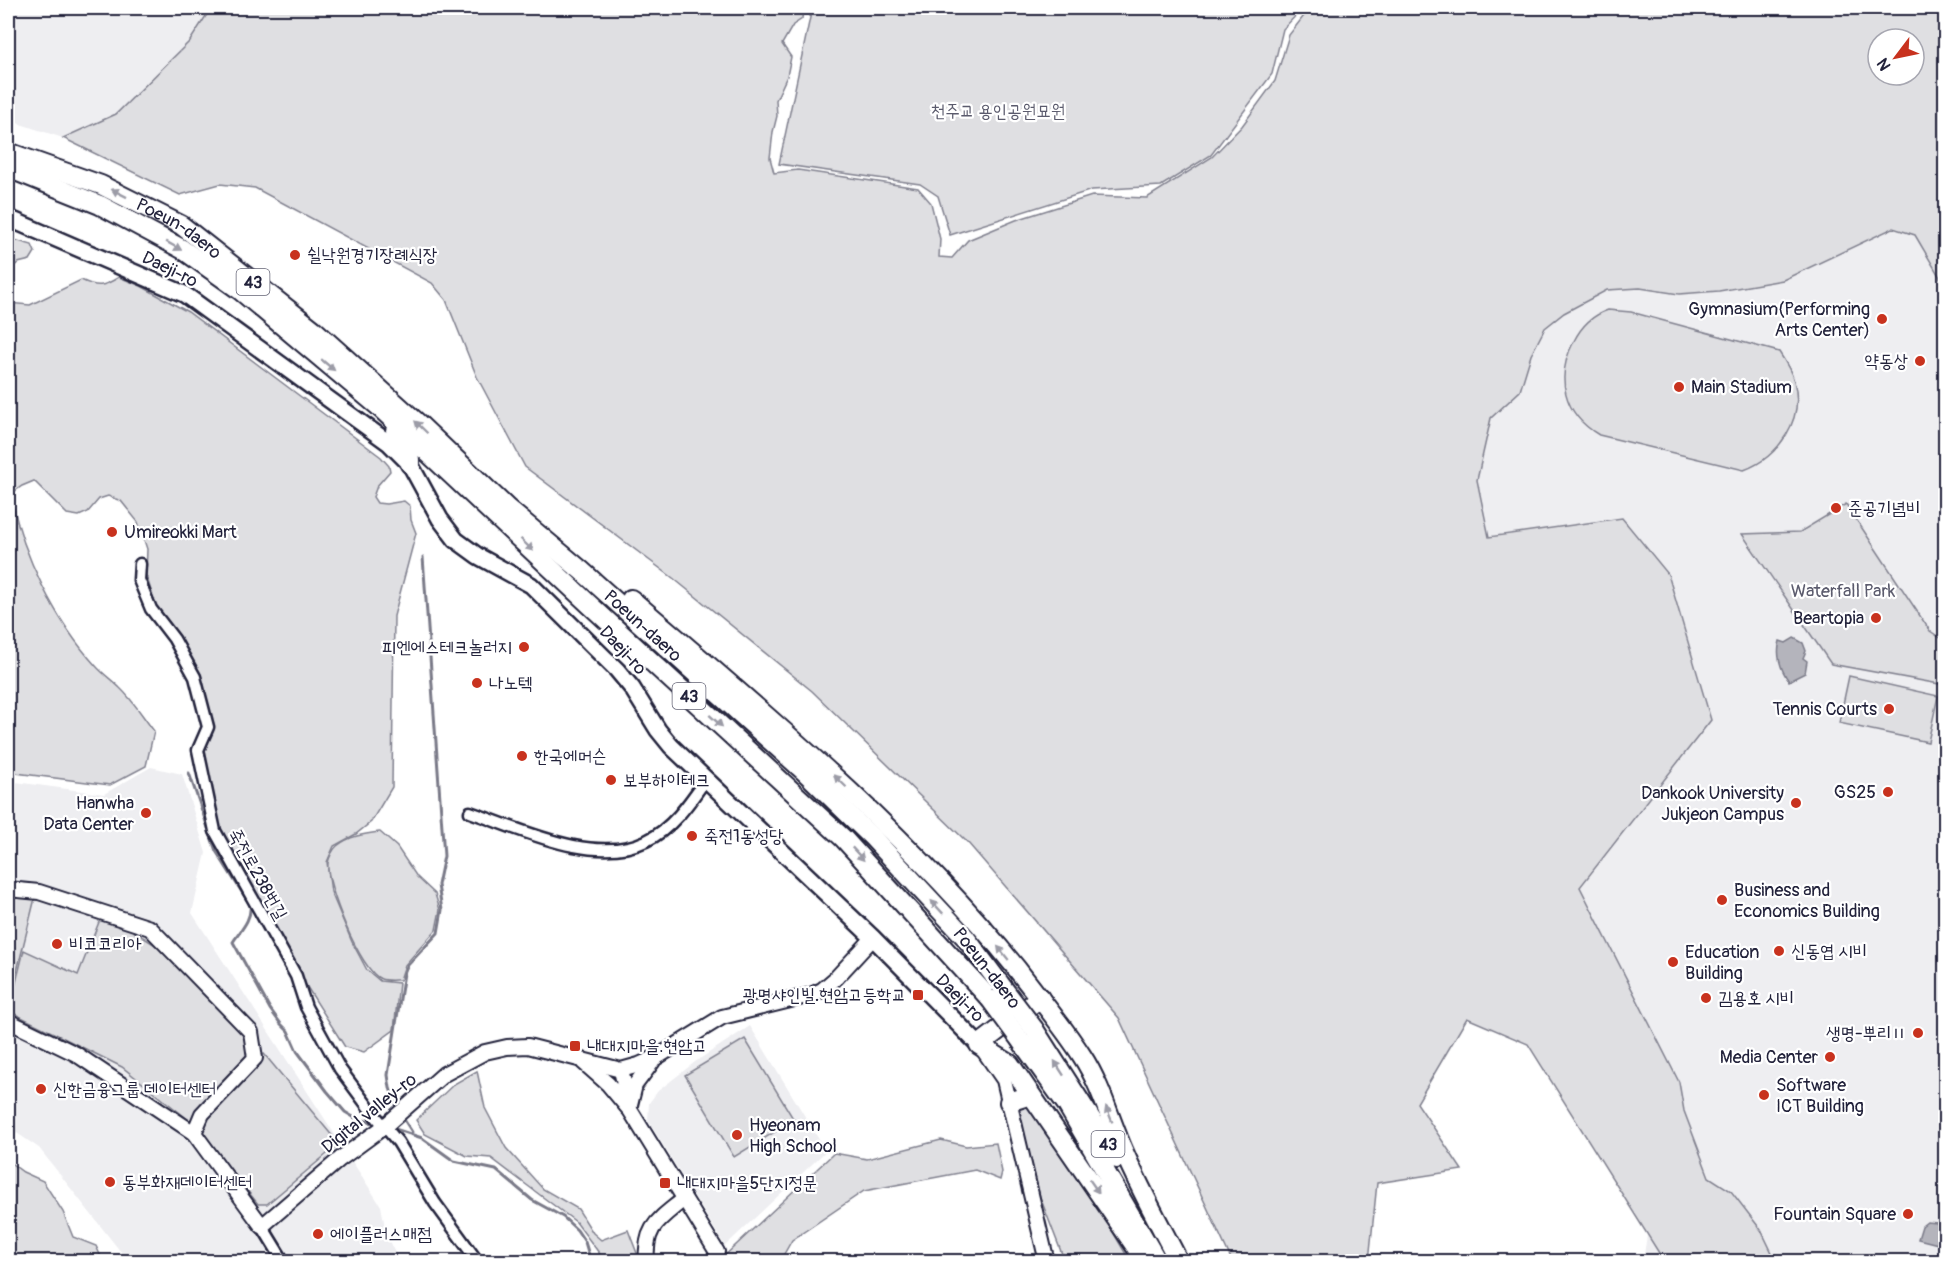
<svg xmlns="http://www.w3.org/2000/svg" width="1953" height="1269" viewBox="0 0 1953 1269" font-family="Pangolin,'Poor Story',sans-serif">
  <style>
    .built { fill: #eeeef1 }
    .green { fill: #dfdfe2; stroke: #80808e; stroke-width: 1.5; fill-rule: evenodd }
    .water { fill: #b4b4bc; stroke: #7a7a88; stroke-width: 1.5 }
    .lines { fill: none; stroke-linecap: round; stroke-linejoin: round }
    .stream { stroke: #7a7a88; stroke-width: 3 }
    .minor-casing { stroke: #22223b; stroke-width: 15 }
    .tertiary-casing { stroke: #22223b; stroke-width: 18 }
    .secondary-casing { stroke: #22223b; stroke-width: 20 }
    .trunk-casing { stroke: #22223b; stroke-width: 22 }
    .minor { stroke: #fff; stroke-width: 10 }
    .tertiary { stroke: #fff; stroke-width: 14 }
    .secondary { stroke: #fff; stroke-width: 15 }
    .trunk { stroke: #fff; stroke-width: 18 }
    .trunk-bridge-casing { stroke: #22223b; stroke-width: 22; stroke-linecap: butt }
    .trunk-bridge { stroke: #fff; stroke-width: 18 }
    .oneway { fill: #9c9ca7 }
    .poi-dot { fill: #c8321e; stroke: #fff; stroke-width: 2 }
    .labels { text-anchor: middle; stroke-width: 4.5; stroke-linejoin: round; paint-order: stroke }
    .shield { fill: #fff; stroke: #646476; stroke-width: 1.5 }
    .shield-label { font-size: 16px; font-weight: bold; fill: #22223b }
    .park-label { font-size: 18px; fill: #5b5b6d; stroke: #fff }
    .street-label { font-size: 18px; fill: #22223b; stroke: #fff }
    .poi-label { font-size: 18px; fill: #22223b; stroke: #fff; text-anchor: start }
  </style>
  <rect width="100%" height="100%" fill="#fff"/>
  <filter id="ink" filterUnits="userSpaceOnUse"><feTurbulence type="fractalNoise" baseFrequency=".0167" numOctaves="2"/><feDisplacementMap in="SourceGraphic" scale="12" xChannelSelector="R" yChannelSelector="G"/><feConvolveMatrix kernelMatrix="1 2 1 2 8 2 1 2 1" color-interpolation-filters="sRGB"/></filter>
  <g filter="url(#ink)">
    <!-- built -->
    <g class="built">
      <path d="M8 8H211L190 41 116 114 63 138 8 120Z"/>
      <path d="M1893 228 1915 235 1946 286 1945 1261H1643L1652 1203 1580 886 1711 720 1489 537 1477 480 1491 418 1519 391 1531 355 1546 328 1564 313 1607 290 1640 288 1679 293 1719 291 1783 280Z"/>
      <path d="M151 767 182 774 206 853 192 913 381 1206 385 1227 398 1261H128L39 1148 8 1127V781L104 794Z"/>
      <path d="M750 1026 826 1151 725 1246 648 1120 649 1103 658 1091 695 1062Z"/>
    </g>
    <!-- green -->
    <g class="green">
      <path d="M211 8H803L802 19 793 25 782 44 791 57 787 76 776 100 777 116 773 132 770 158 774 173 798 170 918 188 931 203 940 239 939 257 952 258 968 240 1016 220 1092 196 1147 198 1212 157 1242 126 1275 81 1289 35 1310 8H1945V286L1915 235 1893 228 1783 280 1719 291 1679 294 1640 288 1607 290 1564 313 1545 328 1531 355 1520 391 1491 418 1477 480 1489 537 1622 518 1668 574 1711 720 1580 887 1679 1082 1684 1111 1709 1177 1731 1191 1761 1230 1776 1261H1664L1528 1044 1467 1018 1417 1103 1462 1170 1377 1183 1369 1261H1232L1119 1018 968 843 812 691 673 578 525 467 477 377 446 300 432 283 255 188 220 184 180 195 63 138 116 114 190 41ZM1878 39H1914V75H1878Z"/>
      <path d="M812 8H1303L1283 29 1272 74 1211 155 1161 186 1092 190 950 235 938 196 920 184 779 164Z"/>
      <path d="M8 238 32 245 35 252 30 260 18 263 8 271Z"/>
      <path d="M119 277 141 286 188 312 381 457 389 466 390 471 377 486 373 497 377 503 386 504 404 501 410 506 411 520 416 533 394 616 392 787 371 822 356 834 334 846 327 862 331 892 352 942 367 970 380 981 399 983 394 1030 364 1052 345 1047 302 979 220 830 202 750 212 725 176 635 156 606 146 575 147 549 138 522 121 501 108 496 99 499 88 512 79 516 67 514 34 481 22 486 11 494C21 553 56 622 96 666 103 674 112 680 120 688 133 700 143 717 154 731L146 766 110 785 8 772V303L30 305 81 280C98 288 103 287 119 277Z"/>
      <path d="M1608 310 1631 312 1779 352C1785 361 1791 370 1794 381 1805 419 1779 457 1744 470L1599 435C1563 414 1555 377 1574 341 1581 327 1593 315 1608 310Z"/>
      <path d="M1846 504 1930 631 1945 641V685L1831 664 1742 534 1800 532Z"/>
      <path d="M1849 676 1938 696 1928 742 1839 723Z"/>
      <path d="M380 832 397 847 417 877 435 894 440 910 436 930 405 965 400 980C394 980 386 981 381 979 361 972 325 883 328 863 329 858 333 849 337 846 349 836 365 834 380 832Z"/>
      <path d="M8 894 35 898 8 1008Z"/>
      <path d="M101 917 126 926 166 952 265 1055 339 1144 267 1204H258L206 1139 184 1116 122 1067 9 1011 24 950 78 975Z"/>
      <path d="M745 1039 794 1120 734 1157 685 1075Z"/>
      <path d="M477 1071 485 1108 506 1148 543 1189 578 1209 593 1233 601 1240 628 1230 640 1261H605L576 1222 524 1183 491 1158 467 1156 425 1134 416 1120 454 1084Z"/>
      <path d="M1027 1101 1077 1171 1130 1261H1095L1093 1259 1062 1254 1040 1197 1017 1104Z"/>
      <path d="M941 1140 966 1146 996 1143 1002 1172 1000 1180 975 1170 864 1191 792 1240 780 1261H719L834 1153 867 1159Z"/>
      <path d="M8 1161 23 1172 43 1181 63 1212 73 1237 96 1246 103 1261H8Z"/>
    </g>
    <!-- water -->
    <g class="water">
      <path d="M1794 638 1803 643 1806 651 1803 658 1807 661 1805 673 1789 681C1780 669 1776 654 1780 641L1786 643Z"/>
      <path d="M1927 1222 1937 1223 1941 1229 1938 1244 1918 1239 1922 1226Z"/>
    </g>
    <g class="lines">
      <!-- stream -->
      <g class="stream">
        <path d="M189 773 216 851 250 905C252 919 241 930 233 942L270 1009 281 1024 288 1031 297 1051 327 1091 345 1112 355 1118 377 1124"/>
        <path d="M398 1109 390 1088 388 1075 404 973 407 966 438 933 442 910 438 885 444 856 423 557"/>
        <path d="M403 1118 412 1132"/>
        <path d="M392 1128 422 1138 454 1161 496 1170 532 1200 563 1217 577 1230 585 1242 591 1262"/>
      </g>
      <defs>
        <g id="minor">
          <path d="M140 564 139 580 151 609 174 639 195 677 208 727 198 750 215 831 296 976 306 1007 340 1069 372 1112 398 1142 435 1203 478 1262"/>
          <path d="M470 812C520 829 594 866 646 841 672 829 690 802 706 779"/>
          <path d="M262 1226 284 1262"/>
        </g>
        <g id="tertiary">
          <path d="M8 889 39 892 150 928 251 1032 255 1058 202 1114 194 1133"/>
          <path d="M8 1021 76 1054 194 1133 262 1226 340 1159 385 1126 444 1074 485 1052 507 1047 528 1046 621 1070 639 1065 657 1057 722 1017 811 995 822 990 836 978 873 938"/>
          <path d="M984 1051 1004 1080 1047 1262"/>
          <path d="M583 1062 608 1084 628 1108"/>
          <path d="M621 1070 630 1110 717 1252"/>
          <path d="M630 1105 635 1085 653 1061"/>
          <path d="M647 1262C644 1226 659 1220 684 1199"/>
        </g>
        <path id="secondary" d="M8 218 184 294 389 443 410 464 440 519 456 540 478 556 531 585 617 670 632 688 658 730 671 746 873 938 979 1045"/>
        <g id="trunk">
          <path id="s1" d="M8 152 101 185 181 225 313 329 421 426 508 509 582 571 805 772 873 838 965 937 1000 984"/>
          <path d="M8 168 100 205 182 249 241 291 377 405 590 605 844 839 990 999"/>
          <path d="M395 431C403 441 411 451 410 464"/>
          <path d="M631 599C766 715 905 830 1017 969 1039 998 1063 1026 1082 1056 1101 1085 1110 1120 1124 1152 1140 1189 1160 1225 1179 1262"/>
          <path d="M1040 998 979 1045 1010 1064 1146 1262"/>
          <path d="M1034 1029 1117 1159"/>
          <path d="M1021 1041 1067 1105 1156 1259"/>
          <path d="M1009 1102 1031 1095"/>
        </g>
      </defs>
      <!-- minor casing -->
      <use href="#minor" class="minor-casing"/>
      <!-- tertiary casing -->
      <use href="#tertiary" class="tertiary-casing"/>
      <!-- secondary casing -->
      <use href="#secondary" class="secondary-casing"/>
      <!-- trunk casing -->
      <use href="#trunk" class="trunk-casing"/>
      <!-- minor -->
      <use href="#minor" class="minor"/>
      <!-- tertiary -->
      <use href="#tertiary" class="tertiary"/>
      <!-- secondary -->
      <use href="#secondary" class="secondary"/>
      <!-- trunk -->
      <use href="#trunk" class="trunk"/>
      <defs>
        <g id="trunk-bridge">
          <path d="M1000 984 1034 1029"/>
          <path d="M990 999 1021 1041"/>
        </g>
      </defs>
      <!-- trunk-bridge casing -->
      <use href="#trunk-bridge" class="trunk-bridge-casing"/>
      <!-- trunk-bridge -->
      <use href="#trunk-bridge" class="trunk-bridge"/>
    </g>
    <!-- one-way arrows -->
    <defs><path id="oneway-solid" d="M-6-.8H1V-3.2L6.5 0L1 3.2V.8H-6Z" transform="scale(1.5)"/></defs>
    <g class="oneway">
      <use href="#oneway-solid" transform="translate(119 193) rotate(-153)"/>
      <use href="#oneway-solid" transform="translate(174 246) rotate(29)"/>
      <use href="#oneway-solid" transform="translate(328 365) rotate(40)"/>
      <use href="#oneway-solid" transform="translate(421 427) rotate(-136)"/>
      <use href="#oneway-solid" transform="translate(527 545) rotate(44)"/>
      <use href="#oneway-solid" transform="translate(716 721) rotate(42)"/>
      <use href="#oneway-solid" transform="translate(840 781) rotate(-136)"/>
      <use href="#oneway-solid" transform="translate(858 854) rotate(47)"/>
      <use href="#oneway-solid" transform="translate(937 907) rotate(-133)"/>
      <use href="#oneway-solid" transform="translate(1003 953) rotate(-129)"/>
      <use href="#oneway-solid" transform="translate(1059 1068) rotate(-123)"/>
      <use href="#oneway-solid" transform="translate(1109 1114) rotate(-112)"/>
      <use href="#oneway-solid" transform="translate(1094 1186) rotate(55)"/>
    </g>
  </g>
  <!-- markers -->
  <g class="poi-dot">
    <circle cx="295" cy="255" r="6"/>
    <circle cx="1882" cy="319" r="6"/>
    <circle cx="1920" cy="361" r="6"/>
    <circle cx="1679" cy="387" r="6"/>
    <circle cx="1836" cy="508" r="6"/>
    <circle cx="112" cy="532" r="6"/>
    <circle cx="1876" cy="618" r="6"/>
    <circle cx="524" cy="647" r="6"/>
    <circle cx="477" cy="683" r="6"/>
    <circle cx="1889" cy="709" r="6"/>
    <circle cx="522" cy="756" r="6"/>
    <circle cx="611" cy="780" r="6"/>
    <circle cx="1888" cy="792" r="6"/>
    <circle cx="1796" cy="803" r="6"/>
    <circle cx="146" cy="813" r="6"/>
    <circle cx="692" cy="836" r="6"/>
    <circle cx="1722" cy="900" r="6"/>
    <circle cx="57" cy="944" r="6"/>
    <circle cx="1779" cy="951" r="6"/>
    <circle cx="1673" cy="962" r="6"/>
    <rect x="912" y="989" width="12" height="12" rx="3"/>
    <circle cx="1706" cy="998" r="6"/>
    <circle cx="1918" cy="1033" r="6"/>
    <rect x="569" y="1040" width="12" height="12" rx="3"/>
    <circle cx="1830" cy="1057" r="6"/>
    <circle cx="41" cy="1089" r="6"/>
    <circle cx="1764" cy="1095" r="6"/>
    <circle cx="737" cy="1135" r="6"/>
    <circle cx="110" cy="1182" r="6"/>
    <rect x="659" y="1177" width="12" height="12" rx="3"/>
    <circle cx="1908" cy="1214" r="6"/>
    <circle cx="318" cy="1234" r="6"/>
  </g>
  <g class="labels">
    <!-- shield labels -->
    <g class="shield">
      <rect x="236.5" y="269" width="33" height="26" rx="4.5"/>
      <rect x="672.5" y="683" width="33" height="26" rx="4.5"/>
      <rect x="1091.5" y="1131" width="33" height="26" rx="4.5"/>
    </g>
    <g class="shield-label">
      <text x="253" y="288">43</text>
      <text x="689" y="702">43</text>
      <text x="1108" y="1150">43</text>
    </g>
    <!-- park labels -->
    <g class="park-label">
      <text x="998" y="117">천주교 용인공원묘원</text>
      <text x="1843" y="597">Waterfall Park</text>
    </g>
    <!-- street labels -->
    <g class="street-label">
      <text dy="6" stroke="none"><textPath href="#s1" startOffset="188">Poeun-daero</textPath></text>
      <text transform="translate(170 269) rotate(26)" y="6">Daeji-ro</text>
      <text dy="6" stroke="none"><textPath href="#s1" startOffset="800">Poeun-daero</textPath></text>
      <text transform="translate(623 650) rotate(47)" y="6">Daeji-ro</text>
      <text transform="translate(258 874) rotate(61)" y="6">죽전로238번길</text>
      <text transform="translate(987 968) rotate(52)" y="6">Poeun-daero</text>
      <text transform="translate(960 998) rotate(45)" y="6">Daeji-ro</text>
      <text transform="translate(369 1113) rotate(-39)" y="6">Digital valley-ro</text>
    </g>
    <!-- poi labels -->
    <g class="poi-label">
      <text x="307" y="261">쉴낙원경기장례식장</text>
      <text x="1870" y="315" text-anchor="end">Gymnasium(Performing<tspan x="1870" dy="21">Arts Center)</tspan></text>
      <text x="1908" y="367" text-anchor="end">약동상</text>
      <text x="1691" y="393">Main Stadium</text>
      <text x="1848" y="514">준공기념비</text>
      <text x="124" y="538">Umireokki Mart</text>
      <text x="1864" y="624" text-anchor="end">Beartopia</text>
      <text x="512" y="653" text-anchor="end">피엔에스테크놀러지</text>
      <text x="489" y="689">나노텍</text>
      <text x="1877" y="715" text-anchor="end">Tennis Courts</text>
      <text x="534" y="762">한국에머슨</text>
      <text x="623" y="786">보부하이테크</text>
      <text x="1876" y="798" text-anchor="end">GS25</text>
      <text x="1784" y="799" text-anchor="end">Dankook University<tspan x="1784" dy="21">Jukjeon Campus</tspan></text>
      <text x="134" y="809" text-anchor="end">Hanwha<tspan x="134" dy="21">Data Center</tspan></text>
      <text x="704" y="842">죽전1동성당</text>
      <text x="1734" y="896">Business and<tspan x="1734" dy="21">Economics Building</tspan></text>
      <text x="69" y="950">비코코리아</text>
      <text x="1791" y="957">신동엽 시비</text>
      <text x="1685" y="958">Education<tspan x="1685" dy="21">Building</tspan></text>
      <text x="906" y="1001" text-anchor="end">광명샤인빌.현암고등학교</text>
      <text x="1718" y="1004">김용호 시비</text>
      <text x="1906" y="1039" text-anchor="end">생명-뿌리Ⅱ</text>
      <text x="587" y="1052">내대지마을.현암고</text>
      <text x="1818" y="1063" text-anchor="end">Media Center</text>
      <text x="1776" y="1091">Software<tspan x="1776" dy="21">ICT Building</tspan></text>
      <text x="53" y="1095">신한금융그룹 데이터센터</text>
      <text x="749" y="1131">Hyeonam<tspan x="749" dy="21">High School</tspan></text>
      <text x="122" y="1188">동부화재데이터센터</text>
      <text x="677" y="1189">내대지마을5단지정문</text>
      <text x="1896" y="1220" text-anchor="end">Fountain Square</text>
      <text x="330" y="1240">에이플러스매점</text>
    </g>
  </g>
  <!-- margin -->
  <rect width="1953" height="1269" fill="none" stroke="#fff" stroke-width="30"/>
  <rect x="15" y="15" width="1923" height="1239" fill="none" stroke="#22223b" stroke-width="2" filter="url(#ink)"/>
  <!-- north arrow -->
  <g transform="translate(1896 57) rotate(238)"><circle r="28" fill="#ffffff" stroke="#a7a7b1" stroke-width="1.5"/>
  <path d="M0-4.5L10 22L0 15L-10 22Z" fill="#c8321e"/>
  <text y="-9" font-size="16" font-weight="bold" text-anchor="middle" fill="#22223b">N</text>
  </g>
</svg>
